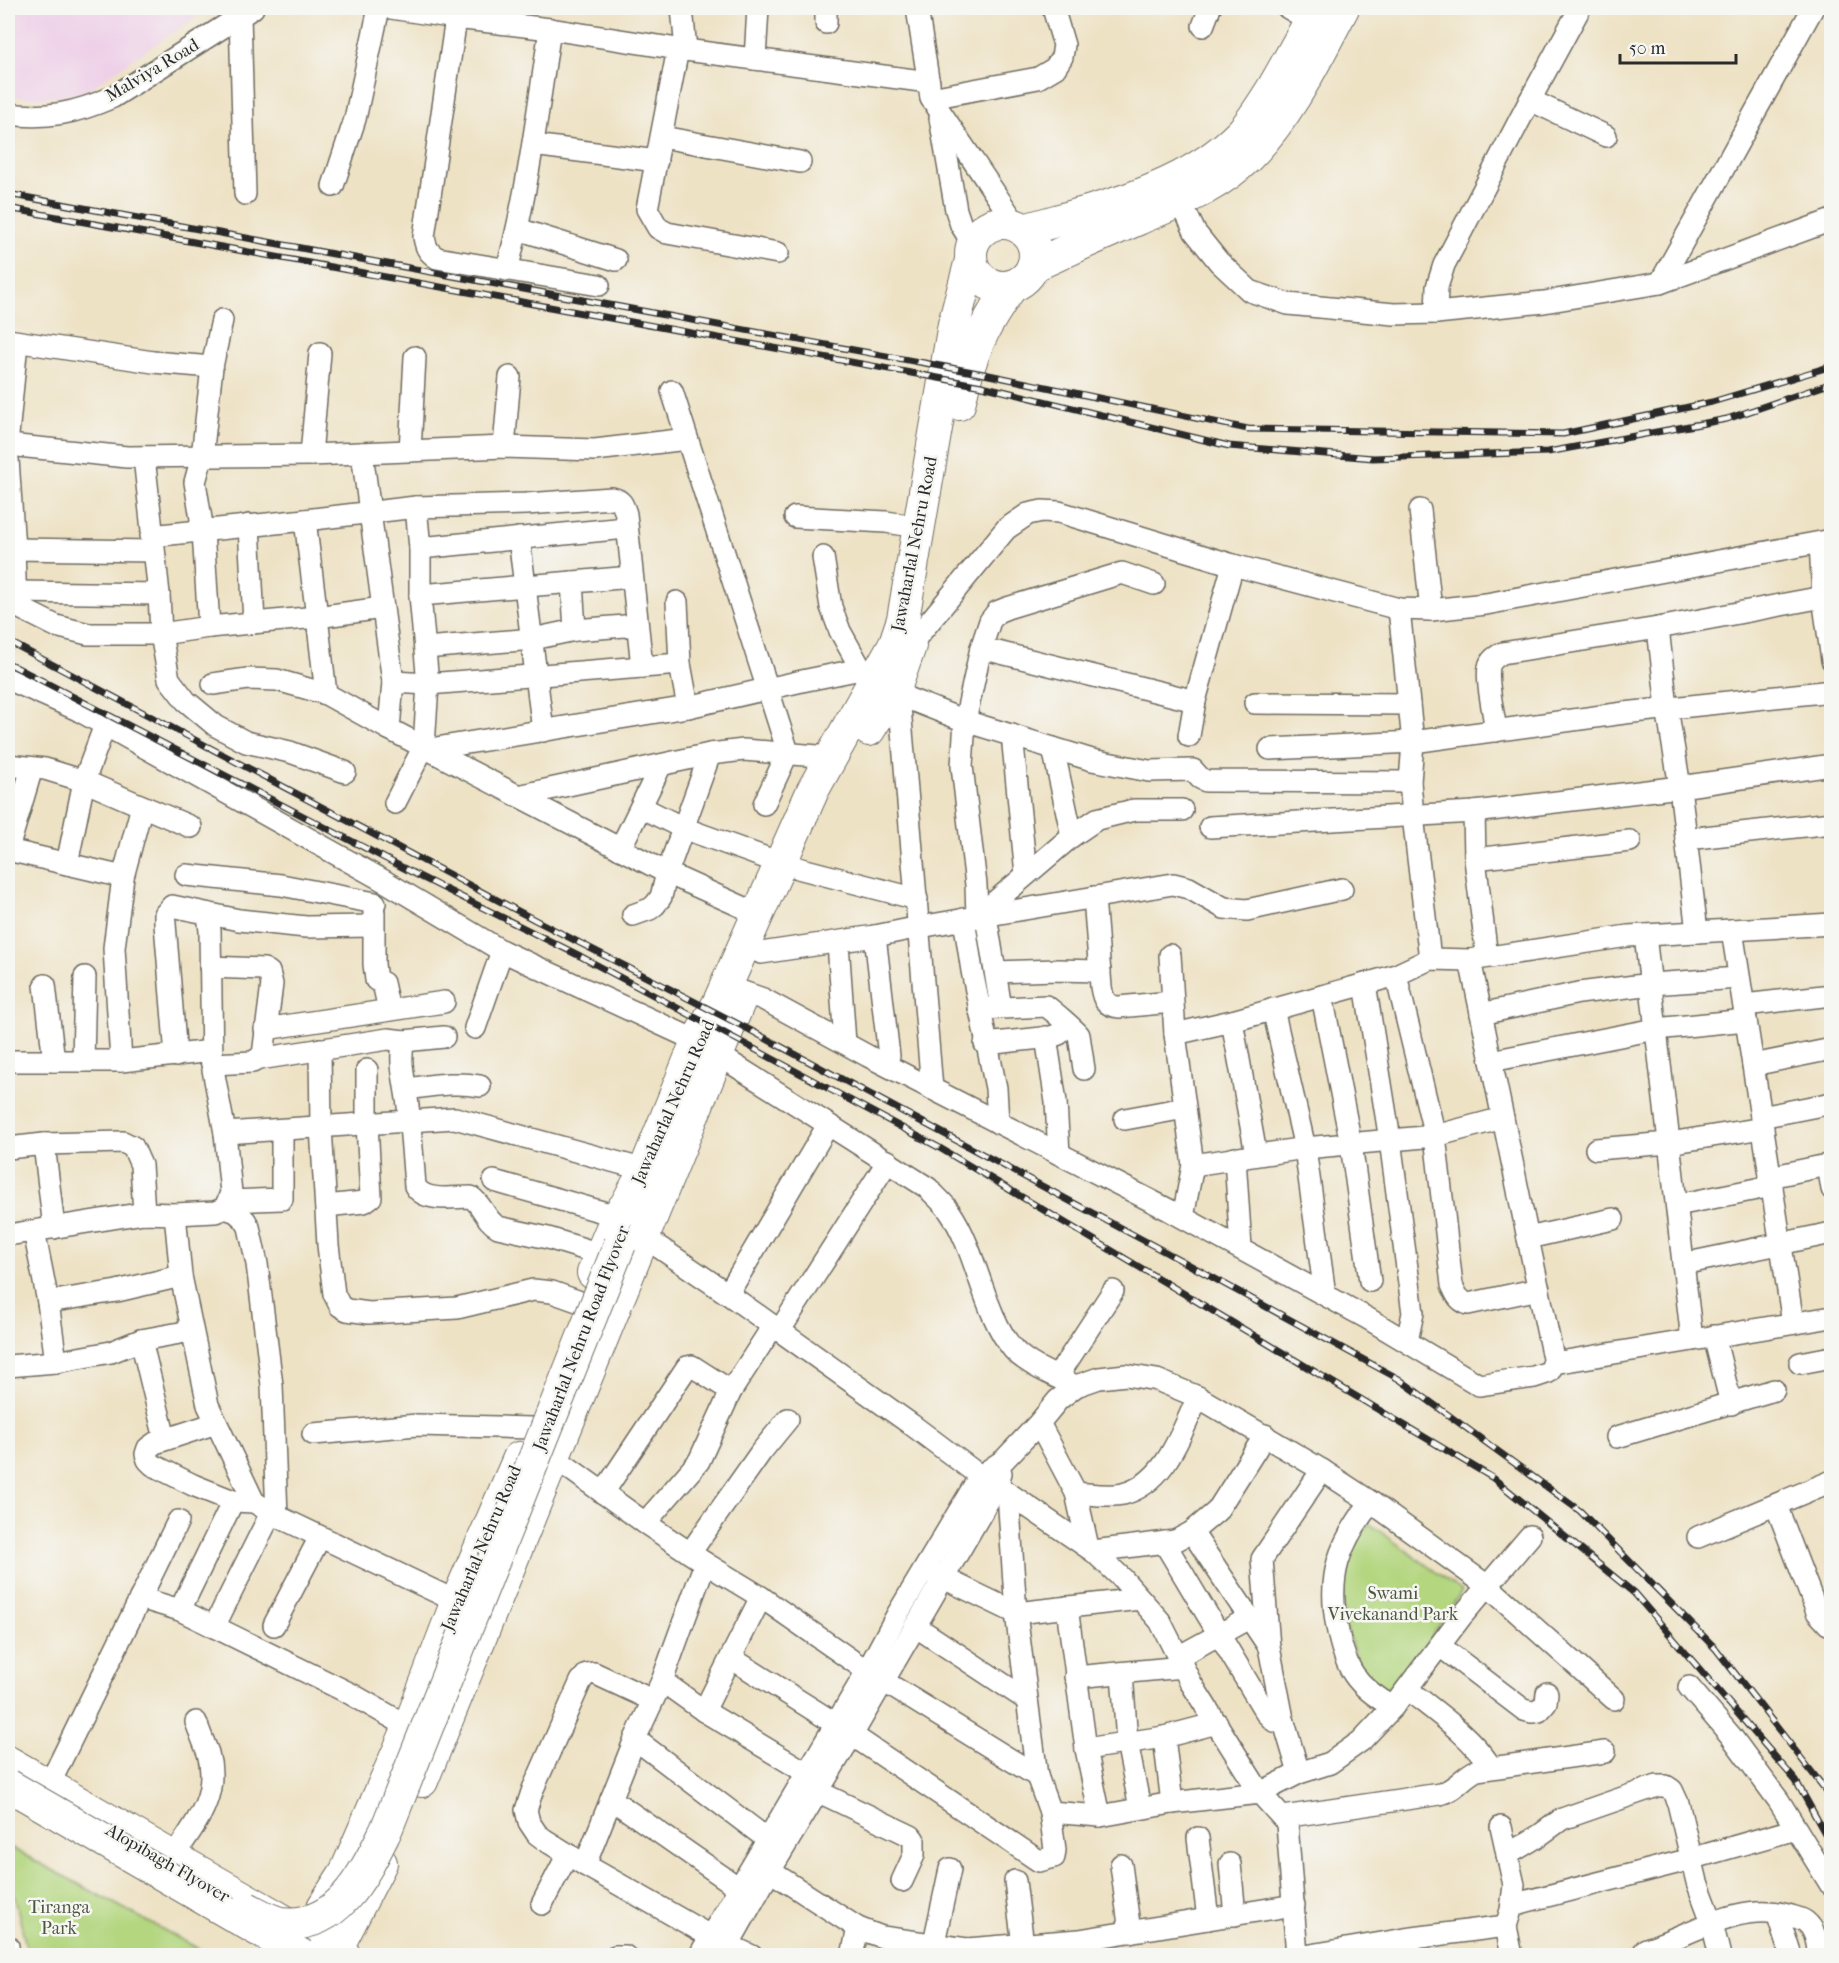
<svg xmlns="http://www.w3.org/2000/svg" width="1839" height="1963" viewBox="0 0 1839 1963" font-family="'IM FELL French Canon',serif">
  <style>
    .built { fill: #eed0e8 }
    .green { fill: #b3d67f; stroke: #6f8055; stroke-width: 1.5 }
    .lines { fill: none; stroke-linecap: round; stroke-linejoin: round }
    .minor-casing { stroke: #6f6b61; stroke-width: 24 }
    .highway-casing { stroke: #6f6b61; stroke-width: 34 }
    .minor { stroke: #fff; stroke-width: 21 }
    .highway { stroke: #fff; stroke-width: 32 }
    .rail-casing { stroke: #2b2b2b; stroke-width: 7 }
    .rail { stroke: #f6f6f2; stroke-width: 4.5; stroke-dasharray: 14; stroke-linecap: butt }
    .highway-bridge-casing { stroke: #6f6b61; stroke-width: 34; stroke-linecap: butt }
    .highway-bridge { stroke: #fff; stroke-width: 32 }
    .labels { text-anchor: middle; stroke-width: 5; stroke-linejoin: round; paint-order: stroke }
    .street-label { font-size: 18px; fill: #2b2b2b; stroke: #f6f6f2 }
    .park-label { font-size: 18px; fill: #4d5640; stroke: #f6f6f2 }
  </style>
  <rect width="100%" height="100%" fill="#f6f6f2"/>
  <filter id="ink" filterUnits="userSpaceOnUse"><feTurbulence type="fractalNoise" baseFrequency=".0167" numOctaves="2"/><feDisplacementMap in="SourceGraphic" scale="12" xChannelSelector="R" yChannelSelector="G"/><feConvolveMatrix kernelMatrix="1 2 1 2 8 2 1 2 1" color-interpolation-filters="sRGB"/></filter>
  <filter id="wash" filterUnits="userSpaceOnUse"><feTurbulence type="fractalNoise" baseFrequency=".008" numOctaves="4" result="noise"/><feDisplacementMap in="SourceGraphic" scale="24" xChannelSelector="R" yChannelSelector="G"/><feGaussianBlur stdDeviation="1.35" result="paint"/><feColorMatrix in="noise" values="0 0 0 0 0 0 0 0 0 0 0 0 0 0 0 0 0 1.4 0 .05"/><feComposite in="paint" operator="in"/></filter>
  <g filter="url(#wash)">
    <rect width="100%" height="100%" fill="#eee2c5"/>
    <!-- built -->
    <path class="built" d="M8 8H204L205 11 84 92 40 98 8 96Z"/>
    <!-- green -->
    <g class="green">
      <path d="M1370 1524 1462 1591 1394 1694 1382 1690 1371 1682 1357 1661 1344 1621 1342 1578 1357 1538Z"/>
      <path d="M8 1846 210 1955H28L8 1867Z"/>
    </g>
  </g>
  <g filter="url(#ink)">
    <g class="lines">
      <defs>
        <g id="minor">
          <path d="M391 8 456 18 550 29 678 49 929 82"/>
          <path d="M682 8 686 50"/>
          <path d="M826 8V23"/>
          <path d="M917 8 931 98 1017 226"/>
          <path d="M1288 8 1310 21"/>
          <path d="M240 15 245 194"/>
          <path d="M456 18 424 237C426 248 428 252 437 258L599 285"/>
          <path d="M1203 26 1210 8"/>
          <path d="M678 49 647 209 658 228 667 233 778 253"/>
          <path d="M755 59 758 8"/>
          <path d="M931 98 1038 78 1055 68 1062 57 1064 45 1053 8"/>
          <path d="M1530 100 1606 136"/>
          <path d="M8 114C48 119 76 113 113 97L253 8"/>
          <path d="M940 118 956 210 961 225 973 244"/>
          <path d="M662 137 800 162"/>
          <path d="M533 145 657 161"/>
          <path d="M333 186 355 119 379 8"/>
          <path d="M1175 190 1195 232 1219 262 1250 291 1288 304 1394 314 1436 313 1544 302 1660 283 1832 220"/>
          <path d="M518 229 616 260"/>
          <path d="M507 270C528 191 538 109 550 29"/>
          <path d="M1660 283 1813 8"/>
          <path d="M1436 313 1437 287 1444 265 1530 100 1580 8"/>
          <path d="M8 340 153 362 212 367"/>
          <path d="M672 391 788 752 764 804"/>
          <path d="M8 435 17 343"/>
          <path d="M8 445 127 457 311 455 504 447 595 450 687 439"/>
          <path d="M504 447 510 377"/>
          <path d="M410 451 415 357"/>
          <path d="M362 453 393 682"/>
          <path d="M311 455 320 353"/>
          <path d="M144 457 159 594 161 634 169 679 186 701 216 726 246 742 290 752 345 772"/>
          <path d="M8 459 14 549"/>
          <path d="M1420 510 1431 610"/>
          <path d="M795 517 886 522 919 527"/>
          <path d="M305 520 317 617 382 608"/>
          <path d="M249 525 254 623"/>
          <path d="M151 536 305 520 416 507 526 504 612 498C622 500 623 505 626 514L642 667"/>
          <path d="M519 538 543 731"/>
          <path d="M1820 543 1823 597 1832 660"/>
          <path d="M420 548 626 528"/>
          <path d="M823 557 831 607 840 631 861 669"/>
          <path d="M572 582 575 630"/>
          <path d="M1154 584 1122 573 1007 608 997 612 990 621 981 648 965 721 962 766 976 885 977 917 1173 884 1189 888 1224 908 1247 910 1342 889"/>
          <path d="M15 592 159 594"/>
          <path d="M420 595 632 577"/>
          <path d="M8 602 56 626 88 634H161L209 627 317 617 326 694"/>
          <path d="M677 602 680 664"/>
          <path d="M16 606 14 549 153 551"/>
          <path d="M1399 609 1413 742 1410 782 1413 816 1430 959"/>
          <path d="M209 627 203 531 195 482 202 457 212 367 222 320"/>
          <path d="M1658 628 1667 708 1680 787 1697 932"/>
          <path d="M911 644 1006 529 1028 514 1042 511 1059 512 1233 565 1399 609 1431 610 1486 604 1832 540"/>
          <path d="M425 648 533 639 575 630 637 625"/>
          <path d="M981 648 1195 701"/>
          <path d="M8 679 78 710 105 725 386 882 502 951 697 1041"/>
          <path d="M213 684 248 679 277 680 326 694 389 729 667 873 758 914"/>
          <path d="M899 695 965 721 1092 760 1149 771 1193 770 1200 778 1206 781 1410 782"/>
          <path d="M1255 703 1409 704"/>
          <path d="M389 729 393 682 428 684 680 664 688 707"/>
          <path d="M1496 731C1494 714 1486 682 1489 667 1490 660 1496 657 1502 653L1658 628 1823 597"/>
          <path d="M1012 735 1026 874"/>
          <path d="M1189 736 1195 701 1233 565"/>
          <path d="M1053 748 1072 836"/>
          <path d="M430 749 688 707 802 681 861 669 879 672 899 695 932 1089"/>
          <path d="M1270 749 1413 742 1624 713 1832 691"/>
          <path d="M8 765 45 769 84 781 142 806 123 877 114 948 121 1061"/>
          <path d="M518 796 710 754 744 750 830 757"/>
          <path d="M395 803 424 746 428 684 420 595V548L416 507"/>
          <path d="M142 806 191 827"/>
          <path d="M641 807 683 828 780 863"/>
          <path d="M1474 812 1475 859 1487 957"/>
          <path d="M1210 827 1474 812 1680 787 1832 765"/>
          <path d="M1686 839 1832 823"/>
          <path d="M8 849 32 768"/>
          <path d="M620 849 661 765"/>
          <path d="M8 850 123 877"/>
          <path d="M1475 859 1630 841"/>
          <path d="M67 864 84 781 105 725"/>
          <path d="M798 868 917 899"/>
          <path d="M186 875 281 885 375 903"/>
          <path d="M1094 897 1101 987C1103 999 1105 1006 1119 1007L1172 1002"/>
          <path d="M374 912V964L376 980 383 983 389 1010"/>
          <path d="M633 915 650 909 655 905 661 897 667 873 710 754"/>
          <path d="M986 916 1001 1008"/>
          <path d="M964 919 972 971 996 1088 998 1123"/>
          <path d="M1732 930 1793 1323"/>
          <path d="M1645 935 1692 1340"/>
          <path d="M875 936 889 1056"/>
          <path d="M838 943 845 1043"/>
          <path d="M761 953 875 936 920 927 977 917 1072 836 1097 819 1134 810H1182"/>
          <path d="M1170 955 1175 1034"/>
          <path d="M210 967 264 969 269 972 272 984 263 1055 253 1062 212 1064"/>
          <path d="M996 972 1057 970 1100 971"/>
          <path d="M1396 975 1435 1136 1452 1285C1456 1294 1458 1300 1468 1304L1539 1289"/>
          <path d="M1365 984 1390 1140 1413 1313 1407 1341"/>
          <path d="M45 985 54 1061"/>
          <path d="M726 986 763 999 868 1056 1169 1210 1367 1318 1479 1385 1534 1377 1549 1372 1554 1363 1470 960"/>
          <path d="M1322 996 1351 1144 1370 1281"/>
          <path d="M1744 1005 1832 995"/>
          <path d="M979 1009 1046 1006C1051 1009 1076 1031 1079 1035L1084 1069"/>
          <path d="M1273 1009 1305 1148 1325 1295"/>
          <path d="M1481 1014 1579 993 1651 984 1739 978"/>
          <path d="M1232 1021 1256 1154"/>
          <path d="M475 1028 502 951"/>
          <path d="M265 1029 444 1002"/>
          <path d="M1046 1037 1056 1102 1059 1154"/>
          <path d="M404 1041C398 1061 406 1086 408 1106 411 1133 413 1159 415 1186 425 1203 453 1197 471 1197 483 1205 485 1220 498 1227L548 1238 600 1254"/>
          <path d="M985 1044 1051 1037 1059 1034"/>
          <path d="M320 1049 321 1127 328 1245 334 1294 340 1306 347 1310 369 1313 457 1308 533 1290 552 1292 583 1303"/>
          <path d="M717 1054 928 1188C935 1196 944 1203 950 1212 977 1251 983 1313 1013 1349 1027 1365 1057 1377 1076 1386"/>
          <path d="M176 1056 165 924V914L172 906 239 920 306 927 373 926"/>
          <path d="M259 1059 388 1039 404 1041 444 1037"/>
          <path d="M8 1061H121L212 1051"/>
          <path d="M83 1061 85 977"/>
          <path d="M1491 1061 1656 1029 1746 1020"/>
          <path d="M1753 1065 1832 1049"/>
          <path d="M406 1089C431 1086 455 1081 480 1086"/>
          <path d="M1761 1117 1832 1103"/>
          <path d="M1125 1119 1185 1108"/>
          <path d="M225 1133 455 1118 645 1170"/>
          <path d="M44 1144 54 1228"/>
          <path d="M8 1148 44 1144 123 1142 133 1147 141 1165 144 1213"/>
          <path d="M1596 1149 1669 1143 1763 1128"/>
          <path d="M1235 1158 1241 1248"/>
          <path d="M1193 1165 1305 1148 1435 1136 1503 1118"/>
          <path d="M1828 1165 1832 1189"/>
          <path d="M1770 1177 1832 1164"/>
          <path d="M494 1181 617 1216"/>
          <path d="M229 1201 282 1199V1130"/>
          <path d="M1677 1205 1772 1186"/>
          <path d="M326 1206 364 1202 371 1197 367 1124V1070"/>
          <path d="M225 1208 236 1212 245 1220 249 1227 257 1264 272 1385 277 1516"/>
          <path d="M175 1214 215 1212 225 1208 231 1193 225 1133 212 1064 210 931 208 914"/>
          <path d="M1183 1217 1193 1165 1175 1034 1232 1021 1365 984 1396 975 1430 959 1470 960 1628 936 1832 924"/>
          <path d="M34 1231 48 1302 117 1291 181 1276"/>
          <path d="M8 1235 144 1213 175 1214 181 1276 208 1405 254 1502"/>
          <path d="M644 1237 728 1294 912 1425 980 1476 1008 1493 1093 1551 1122 1578 1160 1621 1191 1683 1260 1793 1287 1823 1297 1956"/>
          <path d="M1528 1238 1613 1219"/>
          <path d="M1683 1264 1832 1233"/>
          <path d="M728 1294 828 1125"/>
          <path d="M48 1302 56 1362"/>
          <path d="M780 1330 888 1161"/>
          <path d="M1714 1336 1731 1404"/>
          <path d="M141 1340 165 1439"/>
          <path d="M1554 1363 1832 1317"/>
          <path d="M1800 1363 1832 1357"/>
          <path d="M8 1366 56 1362 111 1352 141 1340 191 1331"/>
          <path d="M1057 1377 1113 1291"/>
          <path d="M216 1423 155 1443 148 1448 146 1454 148 1460 153 1465 193 1485 233 1501 254 1502 277 1516 468 1607"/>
          <path d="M1039 1423 1076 1493C1091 1494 1109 1497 1123 1494 1166 1483 1181 1433 1198 1397"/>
          <path d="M313 1434 417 1425 532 1428"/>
          <path d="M1617 1437 1774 1390"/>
          <path d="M555 1458 645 1523 705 1563 761 1597 867 1671 1037 1776"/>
          <path d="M603 1493 687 1367 692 1366 731 1391"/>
          <path d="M1008 1493 1016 1613 1037 1776 1050 1812 1100 1816 1172 1803 1260 1793 1299 1773 1330 1763 1361 1741 1393 1707 1461 1617 1530 1536"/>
          <path d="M1076 1493 1088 1547"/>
          <path d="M1371 1502C1339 1544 1327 1575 1337 1627 1345 1669 1356 1686 1393 1707"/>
          <path d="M1776 1505 1817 1612 1828 1624H1832"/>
          <path d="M645 1523 699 1461 731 1391 773 1326"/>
          <path d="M1192 1532 1269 1647"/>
          <path d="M1698 1537 1832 1481"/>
          <path d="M1164 1542 1266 1713 1274 1721 1284 1722"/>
          <path d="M1093 1551 1175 1541 1192 1532 1217 1511 1265 1435"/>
          <path d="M690 1553 761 1452 788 1419"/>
          <path d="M931 1572 1016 1613 1140 1599"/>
          <path d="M140 1598 180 1610 351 1694 409 1727"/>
          <path d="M1067 1607 1086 1749 1100 1816"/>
          <path d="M180 1610 233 1501"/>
          <path d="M274 1625 320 1537"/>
          <path d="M915 1626 1027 1700"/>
          <path d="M214 1627 271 1513"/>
          <path d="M1440 1646 1524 1710 1532 1712 1539 1711 1546 1703 1547 1693"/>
          <path d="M1178 1657 1249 1618"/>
          <path d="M731 1658 836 1724"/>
          <path d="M1122 1673 1127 1742 1140 1808"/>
          <path d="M1075 1677 1183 1667"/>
          <path d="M662 1681 704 1711 807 1773"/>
          <path d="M1689 1687 1731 1736 1779 1801 1832 1887"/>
          <path d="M1407 1689C1437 1713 1470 1735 1491 1767"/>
          <path d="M652 1700 594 1673 587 1674 581 1681 533 1789 526 1810 529 1822 537 1834 545 1840 585 1865 710 1936 752 1956"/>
          <path d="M704 1711 761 1597"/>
          <path d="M852 1735 1039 1861 1054 1857 1055 1850 1050 1812"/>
          <path d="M1164 1737 1172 1803"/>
          <path d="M635 1739 767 1839"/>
          <path d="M1086 1749 1164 1737 1217 1723"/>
          <path d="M1299 1773 1283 1719 1269 1647 1262 1559 1322 1470"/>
          <path d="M49 1785 178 1521"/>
          <path d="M817 1791 911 1836 914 1840V1855L902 1881"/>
          <path d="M611 1799 739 1888"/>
          <path d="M1283 1817 1440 1794C1457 1789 1462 1777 1477 1770L1605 1752"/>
          <path d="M1501 1827 1514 1885 1511 1910 1506 1926 1512 1956"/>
          <path d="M1198 1838 1208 1919"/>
          <path d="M1507 1855 1540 1835 1562 1819 1657 1786H1666L1672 1790 1678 1803 1697 1882 1711 1919 1720 1956"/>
          <path d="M173 1857C195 1824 220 1796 208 1753 204 1743 200 1733 196 1722"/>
          <path d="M1230 1864 1235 1915"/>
          <path d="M585 1865 635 1739 662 1681 705 1563"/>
          <path d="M1121 1865 1130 1932"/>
          <path d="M770 1871 858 1928 882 1937 967 1949 1079 1940 1294 1905"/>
          <path d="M1015 1881 1023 1945"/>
          <path d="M542 1904 568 1854"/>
          <path d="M1512 1905 1680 1862 1796 1829"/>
          <path d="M1777 1913 1791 1956"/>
          <path d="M8 1946 9 1956"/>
          <path d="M615 1956H625"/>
          <path d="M699 1956 867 1671 897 1615 980 1476 1004 1460 1039 1423 1058 1400 1076 1386 1099 1378 1126 1375 1157 1380 1198 1397 1322 1470 1371 1502 1489 1587 1614 1699"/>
          <path d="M722 1956 770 1871 852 1735 997 1486 1001 1473"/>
          <path d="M852 1956 858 1928"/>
          <path d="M931 1956 950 1869"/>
          <path d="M1305 1956 1405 1939 1506 1926"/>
          <path d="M1641 1956 1646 1949C1691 1935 1739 1901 1788 1915 1793 1917 1802 1918 1806 1922 1816 1930 1817 1944 1819 1956"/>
        </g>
        <g id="highway">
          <circle cx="1003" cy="255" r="32"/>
          <path d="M1024 230C1099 208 1185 191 1242 132 1253 120 1262 105 1271 91 1287 64 1302 35 1318 8"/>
          <path d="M1033 266C1068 250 1103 234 1138 219 1177 202 1217 188 1248 157 1290 115 1316 59 1343 8"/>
          <path d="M959 404C970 354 982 327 1012 286"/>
          <path d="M869 730 895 689 910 646"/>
          <path d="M593 1273 617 1216 626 1205 645 1170 697 1041 718 1004 813 790 895 643 903 619 954 324 971 260"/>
          <path d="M8 1762 345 1956"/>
          <path d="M422 1781C530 1522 631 1261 739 1002"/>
          <path d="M323 1907 346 1871 369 1818 409 1727 457 1601 519 1458"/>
          <path d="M333 1956 381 1863"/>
        </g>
      </defs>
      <!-- minor casing -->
      <use href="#minor" class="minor-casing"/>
      <!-- highway casing -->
      <use href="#highway" class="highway-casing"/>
      <!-- minor -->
      <use href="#minor" class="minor"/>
      <!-- highway -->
      <use href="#highway" class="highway"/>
      <defs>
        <g id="rail">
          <path d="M8 194 984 374 1248 429 1563 434 1712 402 1832 366"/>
          <path d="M8 208 982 386 1229 446 1373 458 1548 452 1727 419 1832 383"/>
          <path d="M8 641 537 921 748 1029 1186 1263 1399 1379 1580 1511 1716 1649 1832 1798"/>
          <path d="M8 663 421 877 580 956 938 1147 1493 1478 1634 1593 1796 1781 1832 1846"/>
        </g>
      </defs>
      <!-- rail casing -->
      <use href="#rail" class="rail-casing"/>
      <!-- rail -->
      <use href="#rail" class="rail"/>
      <defs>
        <g id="highway-bridge">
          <path d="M8 1785 303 1956"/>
          <path d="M247 1908C257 1913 270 1921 281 1923 339 1930 365 1872 386 1830L620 1244"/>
        </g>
      </defs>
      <!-- highway-bridge casing -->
      <use href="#highway-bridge" class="highway-bridge-casing"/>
      <!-- highway-bridge -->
      <use href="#highway-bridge" class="highway-bridge"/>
    </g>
  </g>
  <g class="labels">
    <!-- street labels -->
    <g class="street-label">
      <text transform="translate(152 70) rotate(-31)" y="6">Malviya Road</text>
      <text transform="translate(914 544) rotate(-79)" y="6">Jawaharlal Nehru Road</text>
      <text transform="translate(673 1102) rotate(-66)" y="6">Jawaharlal Nehru Road</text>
      <text transform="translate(581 1338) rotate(-69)" y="6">Jawaharlal Nehru Road Flyover</text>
      <text transform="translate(481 1548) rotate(-67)" y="6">Jawaharlal Nehru Road</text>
      <text transform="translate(168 1863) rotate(30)" y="6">Alopibagh Flyover</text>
    </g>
    <!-- park labels -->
    <g class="park-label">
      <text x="1393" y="1599">Swami<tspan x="1393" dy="21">Vivekanand Park</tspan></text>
      <text x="59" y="1913">Tiranga<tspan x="59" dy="21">Park</tspan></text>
    </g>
  </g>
  <!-- margin -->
  <rect width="1839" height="1963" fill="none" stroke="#f6f6f2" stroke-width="30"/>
  <!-- scale -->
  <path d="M1620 54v9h116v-9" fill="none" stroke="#2b2b2b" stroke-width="3"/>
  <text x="1629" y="54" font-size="18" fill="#2b2b2b" stroke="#f6f6f2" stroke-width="4.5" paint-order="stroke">50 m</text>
</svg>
